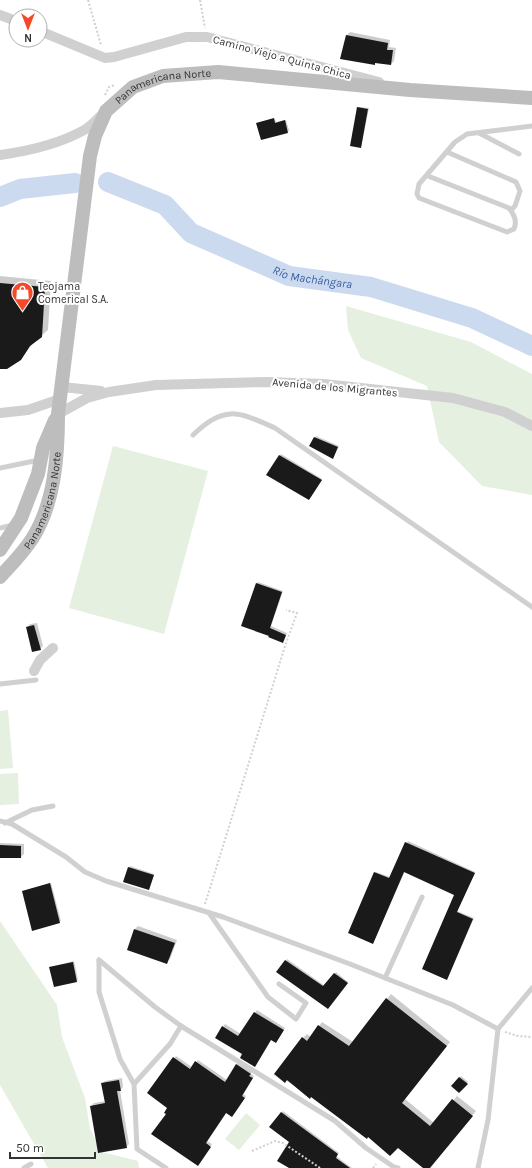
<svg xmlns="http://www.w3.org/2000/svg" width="532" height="1168" viewBox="0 0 532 1168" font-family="Karla,sans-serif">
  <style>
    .green { fill: #e5f0e0 }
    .shadow { fill: #0003 }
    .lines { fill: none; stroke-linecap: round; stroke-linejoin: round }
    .river { stroke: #ccdaf0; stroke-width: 20 }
    .building { fill: #1a1a1a }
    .path { stroke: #d0d0d0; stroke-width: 2; stroke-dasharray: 2 2; stroke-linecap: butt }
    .service { stroke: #d0d0d0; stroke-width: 5 }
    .minor { stroke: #d0d0d0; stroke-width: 10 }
    .secondary { stroke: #bdbdbd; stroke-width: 14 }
    .labels { text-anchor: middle; stroke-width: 4; stroke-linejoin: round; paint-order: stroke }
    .street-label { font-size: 11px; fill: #333; stroke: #fff }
    .poi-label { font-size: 11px; fill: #333; stroke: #fff; text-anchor: start }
    .water-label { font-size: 12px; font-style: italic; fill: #375e9e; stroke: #fff }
  </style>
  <rect width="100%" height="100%" fill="#fff"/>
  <!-- green -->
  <g class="green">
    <path d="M346 306 471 342 532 374V495L482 486 439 442 427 386 361 358 348 330Z"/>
    <path d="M113 446 208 471 164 634 69 608Z"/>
    <path d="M8 710 13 768 0 769V711Z"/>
    <path d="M18 773 19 804 0 805V774Z"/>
    <path d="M0 921 57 1005 62 1037 85 1098 90 1129 102 1152 138 1161 139 1168H48L0 1085Z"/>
    <path d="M246 1113 260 1125 239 1150 225 1139Z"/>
  </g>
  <!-- shadow -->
  <g class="shadow">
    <path d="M350 32 390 40 389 47 396 48 394 61 391 64 377 62 374 64 347 35Z"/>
    <path d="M359 107 369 108 361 147 358 108Z"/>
    <path d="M275 119 276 122 286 120 289 130 288 132 257 123Z"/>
    <path d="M0 276 51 281 48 330 34 342 21 359 0 368Z"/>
    <path d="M316 436 339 446 333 458 315 438Z"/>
    <path d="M281 454 322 479 309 499 268 474Z"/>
    <path d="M258 582 283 591 271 626 287 633 284 641 270 635 256 584Z"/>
    <path d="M37 623 43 646 40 649 27 627 30 624Z"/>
    <path d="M408 841 475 872 457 911 474 918 448 977 456 894 405 871 374 941 375 873 376 872 390 877Z"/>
    <path d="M0 843 24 844V854L21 857H0Z"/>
    <path d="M130 866 154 874 149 889 129 868Z"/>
    <path d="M51 883 61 921 33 930 23 891Z"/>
    <path d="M138 926 177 940 170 959 167 962 135 929Z"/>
    <path d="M287 959 325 986 336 972 348 982 329 1007 286 961Z"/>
    <path d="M74 961 78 980 76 982 50 967Z"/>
    <path d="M391 994 450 1042 405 1099 434 1123 457 1096 476 1111 429 1168H424L398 1146 368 1136 312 1096 275 1074 303 1038 307 1034 311 1037 322 1022 353 1042Z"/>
    <path d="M257 1010 285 1028 278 1039H272L243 1054 223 1027 225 1024 241 1034Z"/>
    <path d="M176 1056 192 1067 198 1060 227 1080 238 1063 252 1071 251 1074 254 1076 243 1094 246 1096 234 1114 227 1112 207 1141 212 1144 199 1163 167 1113 168 1108 148 1092Z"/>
    <path d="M461 1076 468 1082 459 1092 452 1086Z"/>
    <path d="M122 1078 123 1087 120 1090 129 1144 126 1147 91 1106 94 1103 106 1101 103 1083 105 1081Z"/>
    <path d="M283 1111 339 1153 336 1156 352 1168H290V1142L271 1127Z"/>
  </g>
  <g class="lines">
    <!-- river -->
    <g class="river">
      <path id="s1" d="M108 182 165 205 191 233 289 276 371 287 472 318 532 346"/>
      <path d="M0 197 20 189 75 183"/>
    </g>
  </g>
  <!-- building -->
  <g class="building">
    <path d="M346 35 388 43 387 50H393L391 65 375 63V65L340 59Z"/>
    <path d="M357 107 368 109 361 148 350 146Z"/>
    <path d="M274 118 275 123 285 120 288 133 261 140 256 123Z"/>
    <path d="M0 283 45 287 42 337 30 346 21 360 7 369H0Z"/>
    <path d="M314 437 338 447 333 459 309 446Z"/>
    <path d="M279 455 322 480 309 500 266 475Z"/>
    <path d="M256 583 282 592 270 628 286 635 283 643 268 637 269 636 241 626Z"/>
    <path d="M34 625 41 650 32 652 26 627Z"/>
    <path d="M405 842 475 873 457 912 473 919 447 980 422 969 454 895 404 872 373 944 348 933 374 872 389 878Z"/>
    <path d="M0 845 21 846V858H0Z"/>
    <path d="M128 867 154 875 149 890 123 882Z"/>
    <path d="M50 883 60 923 32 931 22 891Z"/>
    <path d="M134 929 175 943 167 964 127 950Z"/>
    <path d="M285 960 323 986 334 973 348 983 328 1009 276 972Z"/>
    <path d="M73 962 77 982 54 987 49 967Z"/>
    <path d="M386 998 447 1046 402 1103 430 1126 452 1099 473 1116 430 1168H423L398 1148 390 1156 368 1137 367 1139 311 1097 310 1099 287 1080 285 1083 274 1074 302 1037 307 1041 318 1025 349 1046Z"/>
    <path d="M254 1012 284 1030 276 1043 271 1040 255 1067 240 1058 242 1054 215 1038 222 1026 238 1036Z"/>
    <path d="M173 1057 190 1069 195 1061 225 1082 236 1064 251 1074 249 1076 253 1078 242 1096 245 1098 232 1117 226 1113 206 1143 211 1147 198 1166 151 1134 166 1114 164 1113 167 1108 147 1093Z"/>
    <path d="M459 1077 468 1084 459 1093 451 1086Z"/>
    <path d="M119 1080 121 1091H117L127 1148 98 1153 90 1106 105 1103 101 1083Z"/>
    <path d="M281 1112 338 1154 336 1158 350 1168H289L277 1161 289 1142 269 1127Z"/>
  </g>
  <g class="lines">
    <!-- path -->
    <g class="path">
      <path d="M88 0 101 45"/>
      <path d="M200 0 205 28"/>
      <path d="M105 95 109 87 115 85"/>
      <path d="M205 904 285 646 297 613 286 610"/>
      <path d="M505 1032 518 1036 532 1037"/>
      <path d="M252 1151 275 1141 283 1143 320 1168"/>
      <path d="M373 1168 376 1164"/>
    </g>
    <!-- service -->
    <g class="service">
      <path d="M479 133 519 154"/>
      <path d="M447 152 516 182 520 191 515 206 511 210"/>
      <path d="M428 176 509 208C515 216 517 221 514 229L507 232 419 198 417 194 419 184 455 142 467 134 532 126"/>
      <path d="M193 435C224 404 239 412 275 428L532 607"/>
      <path d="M0 468 39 460"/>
      <path d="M0 528 13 525"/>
      <path d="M0 684 36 680"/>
      <path d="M0 821 12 824 66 857 85 872 106 881 223 917 350 964 453 1005 498 1029 532 988"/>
      <path d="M5 823 32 810 53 806"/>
      <path d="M209 913 268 997 296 1019 306 1003 279 984"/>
      <path d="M99 960 155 1007 181 1026 335 1121 366 1148 394 1167 398 1168"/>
      <path d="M99 960V992L120 1059 134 1084 137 1149 166 1168"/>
      <path d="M385 978 422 897"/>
      <path d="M134 1084 170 1044 181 1026"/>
      <path d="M24 1168 31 1164"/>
      <path d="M478 1168 488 1120 498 1029"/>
    </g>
    <!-- minor -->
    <g class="minor">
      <path d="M0 15 16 21"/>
      <path d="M40 31 105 58 114 57 186 37H207L379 82"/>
      <path d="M0 155C29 151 60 144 86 129 92 125 97 119 102 115"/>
      <path d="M62 387 101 391"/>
      <path d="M0 413 28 410 60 399"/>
      <path d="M58 414 87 398 109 392 156 385 267 382 324 384 453 398 505 412 532 426"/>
      <path d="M34 671 40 660 53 648"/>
    </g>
    <!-- secondary -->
    <g class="secondary">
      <path d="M0 550 21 518 38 474 43 448 55 420"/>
      <path id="s2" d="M0 577C11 565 23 553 32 539 55 503 58 455 58 414L90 156 95 136 106 111 133 87 163 76 218 72 410 90 532 98"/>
    </g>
  </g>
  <!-- icons -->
  <defs>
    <symbol id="shop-pin" viewBox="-11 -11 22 30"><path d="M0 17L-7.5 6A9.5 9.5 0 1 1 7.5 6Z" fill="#f54929" stroke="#fff"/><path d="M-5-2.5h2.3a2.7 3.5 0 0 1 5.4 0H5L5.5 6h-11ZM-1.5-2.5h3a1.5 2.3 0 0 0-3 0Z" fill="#fff"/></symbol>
  </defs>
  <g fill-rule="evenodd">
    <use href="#shop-pin" x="10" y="280" width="25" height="34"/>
  </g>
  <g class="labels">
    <!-- street labels -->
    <g class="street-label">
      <text transform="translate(282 57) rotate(15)" y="4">Camino Viejo a Quinta Chica</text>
      <text dy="4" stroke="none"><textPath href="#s2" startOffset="552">Panamericana Norte</textPath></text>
      <text transform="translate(335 387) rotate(5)" y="4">Avenida de los Migrantes</text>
      <text dy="4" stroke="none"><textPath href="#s2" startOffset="90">Panamericana Norte</textPath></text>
    </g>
    <!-- poi labels -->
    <g class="poi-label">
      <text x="38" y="290">Teojama<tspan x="38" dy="13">Comerical S.A.</tspan></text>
    </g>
    <!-- water labels -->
    <g class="water-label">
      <text dy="4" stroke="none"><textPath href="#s1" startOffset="230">Río Machángara</textPath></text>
    </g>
  </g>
  <!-- north arrow -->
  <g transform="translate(28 28) rotate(180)"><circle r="19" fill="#ffffff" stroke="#adadad"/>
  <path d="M0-3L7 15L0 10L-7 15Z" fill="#f54929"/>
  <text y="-6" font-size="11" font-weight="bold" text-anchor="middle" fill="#333333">N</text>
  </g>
  <!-- scale -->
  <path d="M10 1152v6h85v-6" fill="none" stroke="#333333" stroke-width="2"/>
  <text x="16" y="1152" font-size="12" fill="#333333" stroke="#ffffff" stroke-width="3" paint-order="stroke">50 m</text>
</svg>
